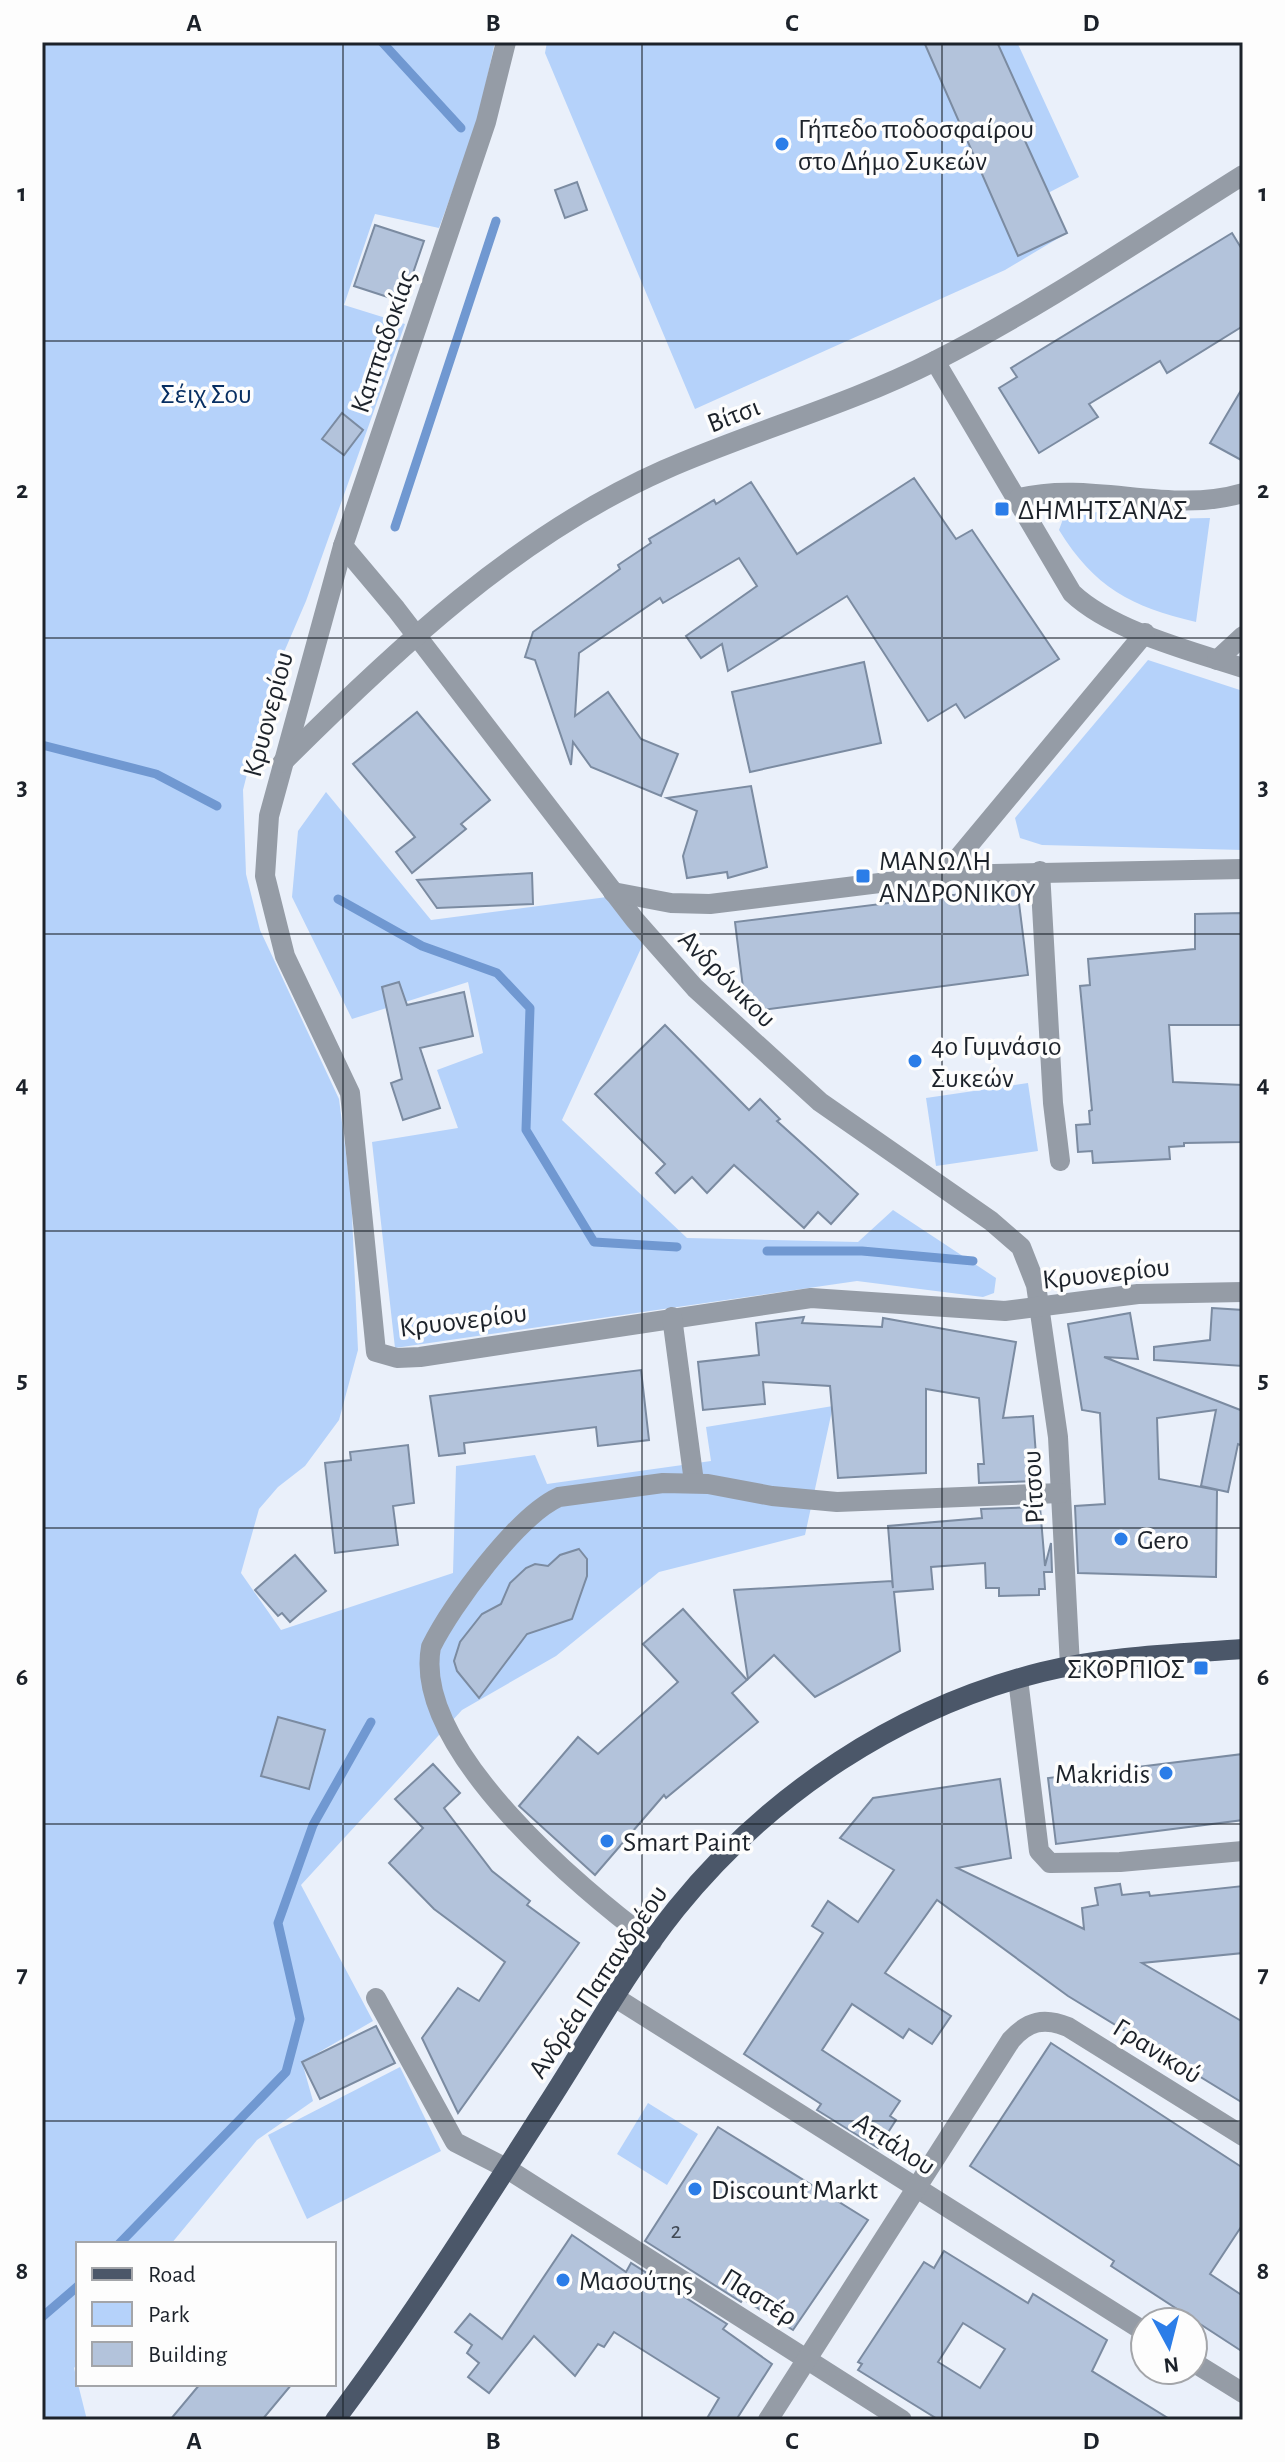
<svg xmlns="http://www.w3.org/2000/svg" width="1285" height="2462" viewBox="0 0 1285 2462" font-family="'Alegreya Sans',sans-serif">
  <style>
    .green { fill: #b5d2fa }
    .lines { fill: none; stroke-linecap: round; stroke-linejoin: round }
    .stream { stroke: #7098d1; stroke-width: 9 }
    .building { fill: #b3c3db; stroke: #7b8ba1; stroke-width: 2; fill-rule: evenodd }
    .minor { stroke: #959ca6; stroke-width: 20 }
    .major { stroke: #4b5769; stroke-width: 20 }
    .grid { fill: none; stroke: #1c222a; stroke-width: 2; stroke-opacity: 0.55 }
    .poi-dot { fill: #2b7de8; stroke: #fdfdfd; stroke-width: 3 }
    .labels { text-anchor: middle; stroke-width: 7; stroke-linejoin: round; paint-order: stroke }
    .number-label { font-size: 24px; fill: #424a56 }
    .poi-label { font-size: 28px; fill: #1c222a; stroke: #fdfdfd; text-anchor: start }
    .street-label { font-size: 28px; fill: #1c222a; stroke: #fdfdfd }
    .park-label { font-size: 28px; fill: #062e62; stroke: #fdfdfd }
    .neatline { fill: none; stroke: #1c222a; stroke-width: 3 }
    .grid-label { font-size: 26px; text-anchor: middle; font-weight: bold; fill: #1c222a }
  </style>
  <rect width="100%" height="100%" fill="#eaf0fa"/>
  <!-- green -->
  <g class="green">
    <path d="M42 42H495L477 124 439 228 375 214 344 305 405 324 306 601 269 687 243 790 246 874 260 930 339 1099 351 1193 358 1350 339 1420 305 1466 278 1487 259 1509 241 1573 281 1630 453 1573 456 1466 535 1455 547 1484 711 1461 706 1427 833 1406 805 1535 659 1572 556 1656 462 1710 301 1885 373 2021 302 2062 313 2101 257 2140 171 2244H78V2363L74 2368 87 2420H42Z"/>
    <path d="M547 42H1017L1079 177 1048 193 1067 233 1005 270 695 409 545 53Z"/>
    <path d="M1097 512 1155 519 1210 518 1196 622C1131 607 1094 587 1059 530L1063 519Z"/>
    <path d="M1148 660 1243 691V850L1042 845 1020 838 1015 818Z"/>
    <path d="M326 792 431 920 607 897 643 944 562 1120 687 1238 858 1242 893 1210 996 1278 994 1293 983 1297 857 1281 395 1348 372 1142 458 1128 437 1070 483 1053 468 982 352 1019 292 897 298 831Z"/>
    <path d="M1028 1083 1038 1151 936 1166 926 1098Z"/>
    <path d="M400 2067 441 2151 307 2219 268 2135Z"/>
    <path d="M648 2103 698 2134 667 2185 617 2154Z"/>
  </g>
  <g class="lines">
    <!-- stream -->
    <g class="stream">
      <path d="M382 42 461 128"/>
      <path d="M395 527 496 221"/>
      <path d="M42 745 156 774 217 806"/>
      <path d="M338 899 422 946 497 973 530 1008 526 1130 594 1242 677 1247"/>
      <path d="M767 1251H862L973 1261"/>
      <path d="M119 2244 286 2072 300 2019 278 1923 313 1825 371 1722"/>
      <path d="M42 2317 78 2286"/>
    </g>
  </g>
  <!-- building -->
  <g class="building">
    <path d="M924 42H997L1035 126 1021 132 1067 233 1018 256Z"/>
    <path d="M577 182 587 210 565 218 555 190Z"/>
    <path d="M375 225 424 241 403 302 354 286Z"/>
    <path d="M1232 233 1243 251V326L1167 373 1160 361 1089 404 1098 417 1039 453 999 388 1017 377 1011 368Z"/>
    <path d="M1243 387V461L1210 443Z"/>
    <path d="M342 413 363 430 344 455 322 439Z"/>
    <path d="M914 478 956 539 972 530 1059 659 965 718 956 704 928 721 847 596 728 671 722 644 701 658 686 636 757 586 739 558 663 603 660 598 579 653 575 716 608 692 641 739 678 754 661 796 591 767 573 742 571 765 535 660 525 657 533 632 620 569 618 565 651 543 649 539 714 500 716 504 751 482 797 554Z"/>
    <path d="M864 662 881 743 750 772 732 692Z"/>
    <path d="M417 712 490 800 461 824 466 829 412 873 396 852 415 837 353 764Z"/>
    <path d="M751 786 767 867 728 878 727 872 687 878 683 856 697 811 667 798Z"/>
    <path d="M532 873 533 904 437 908 417 880Z"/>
    <path d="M1017 887 1028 975 746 1012 735 922Z"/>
    <path d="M1243 913V1025H1169L1173 1082 1243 1085V1142L1184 1143V1146L1169 1147 1170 1159 1093 1163 1092 1151 1078 1152 1076 1125 1090 1124 1089 1111 1092 1110 1080 986 1090 985 1088 959 1195 949V914Z"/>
    <path d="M399 982 407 1005 464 992 473 1036 420 1048 440 1108 403 1120 391 1083 402 1079 382 987Z"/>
    <path d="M665 1025 749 1110 760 1099 780 1119 777 1121 858 1194 831 1224 818 1212 804 1228 734 1165 707 1193 692 1177 675 1193 656 1173 665 1164 595 1094Z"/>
    <path d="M1212 1308 1243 1310V1366L1154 1360V1347L1210 1340Z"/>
    <path d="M1130 1313 1138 1359 1104 1357 1243 1411V1446L1238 1444 1228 1492 1201 1486 1216 1410 1157 1418 1159 1479 1217 1490 1216 1577 1078 1573 1075 1506 1105 1504 1100 1413 1082 1410 1068 1324Z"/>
    <path d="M804 1317 802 1323 882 1327 883 1318 1016 1342 1003 1418 1033 1416 1038 1481 979 1483 978 1464H984L979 1398 926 1389V1473L838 1478 830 1386 763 1382 765 1404 703 1410 698 1362 759 1355 756 1323Z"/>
    <path d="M641 1370 649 1440 598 1446 596 1427 464 1443 465 1453 439 1456 430 1396Z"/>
    <path d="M408 1445 414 1503 393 1506 398 1545 335 1553 325 1463 351 1460 350 1452Z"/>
    <path d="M1040 1507 1045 1566 1051 1543 1052 1572H1044L1045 1589H1039V1595L999 1596V1588H986L985 1563 931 1567 933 1589 894 1592 900 1651 815 1697 774 1655 748 1679 734 1590 892 1581 893 1588 888 1526 982 1518 981 1509Z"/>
    <path d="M579 1549 587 1559V1576L572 1619 527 1634 479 1698 457 1671 454 1661 460 1642 482 1614 501 1604 510 1583 526 1568 535 1564 548 1566 560 1555Z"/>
    <path d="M295 1555 326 1591 290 1622 282 1613 278 1616 255 1590Z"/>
    <path d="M683 1609 747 1680 732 1693 758 1722 666 1798 664 1795 595 1875 519 1806 578 1737 598 1754 678 1682 643 1644Z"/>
    <path d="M278 1717 325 1730 309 1789 261 1776Z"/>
    <path d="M1243 1754V1820L1056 1844 1048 1778Z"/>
    <path d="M433 1764 460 1793 444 1808 492 1871 530 1901 527 1905 579 1943 458 2113 422 2038 458 1988 479 2001 505 1962 434 1909 389 1863 423 1828 395 1799Z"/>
    <path d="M1000 1779 1011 1858 957 1868 1084 1929 1082 1908 1098 1905 1095 1888 1120 1884 1122 1895 1149 1892 1150 1896 1243 1886V1953L1142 1963 1243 2022V2103L1068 1996 937 1900 885 1973 951 2016 932 2044 909 2029 903 2038 852 2004 822 2050 900 2101 890 2116 896 2120 878 2148 817 2110 821 2104 744 2054 823 1933 812 1926 828 1901 858 1922 894 1870 840 1838 873 1798Z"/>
    <path d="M376 2026 395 2063 320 2099 302 2062Z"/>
    <path d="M1051 2043 1243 2168V2224L1210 2274 1243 2296V2352L1111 2266 1114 2261 970 2166Z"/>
    <path d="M718 2127 868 2220 793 2330 743 2299 741 2302 645 2241Z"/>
    <path d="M572 2235 626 2272 631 2263 727 2324 723 2329 772 2364 736 2420H706L719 2398 614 2332 604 2347 598 2344 575 2376 534 2336 489 2393 468 2377 479 2363 467 2353 472 2345 455 2332 470 2314 502 2339Z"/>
    <path d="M944 2251 1028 2303 1033 2294 1107 2340 1092 2371 1171 2420H939L858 2370 862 2364 858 2362 924 2262 934 2268ZM963 2323 1005 2349 980 2388 938 2362Z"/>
    <path d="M200 2384H292L262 2420H170Z"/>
  </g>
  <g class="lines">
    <!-- minor -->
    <g class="minor">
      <path d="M506 42 486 122 343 546 396 609 635 920 695 988 820 1102 991 1221 1021 1247 1036 1285 1058 1437 1070 1666"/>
      <path d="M935 361 1072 593C1112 631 1191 651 1243 668"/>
      <path d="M1019 498C1093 480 1169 515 1243 493"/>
      <path d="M343 546 269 816 265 876 285 956 350 1093 376 1352 397 1358 420 1357 811 1298 1005 1311 1138 1294 1243 1292"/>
      <path d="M1217 660 1243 636"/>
      <path d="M282 763C394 651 517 535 664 470 752 431 846 406 933 362 1040 308 1141 239 1243 175"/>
      <path d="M1040 871 1053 1103 1060 1161"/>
      <path d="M944 875 1145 633"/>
      <path d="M613 892 671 903 710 904 944 875 1243 869"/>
      <path d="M672 1317 694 1482"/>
      <path d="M1018 1679 1039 1851 1050 1863 1120 1862 1243 1851"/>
      <path d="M652 1942C579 1888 412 1748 431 1647 452 1605 517 1516 559 1497L663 1483 708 1484 772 1496 837 1502 1061 1493"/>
      <path d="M376 1998 455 2142 506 2168 902 2420"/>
      <path d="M616 1998 1145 2332"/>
      <path d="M1193 2362 1243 2393"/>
      <path d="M768 2420 1011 2040C1028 2021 1044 2017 1068 2027L1243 2136"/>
    </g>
    <!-- major -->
    <path class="major" d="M335 2420C411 2319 479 2211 547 2105 589 2040 628 1969 676 1909 769 1794 898 1708 1042 1672 1107 1656 1176 1654 1243 1649"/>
  </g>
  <!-- grid -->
  <path class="grid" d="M343 42V2420M642 42V2420M942 42V2420M42 341H1243M42 638H1243M42 934H1243M42 1231H1243M42 1528H1243M42 1824H1243M42 2121H1243"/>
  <!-- markers -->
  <g class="poi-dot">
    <circle cx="782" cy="144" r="8"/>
    <rect x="994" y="501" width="16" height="16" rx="4"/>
    <rect x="855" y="868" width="16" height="16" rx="4"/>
    <circle cx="915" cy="1061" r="8"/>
    <circle cx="1121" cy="1539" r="8"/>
    <rect x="1193" y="1660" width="16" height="16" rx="4"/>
    <circle cx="1166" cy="1773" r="8"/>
    <circle cx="607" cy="1841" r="8"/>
    <circle cx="695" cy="2189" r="8"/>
    <circle cx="563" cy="2280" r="8"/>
  </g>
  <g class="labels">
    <!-- number labels -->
    <g class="number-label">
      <text x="676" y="2238">2</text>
    </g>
    <!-- poi labels -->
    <g class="poi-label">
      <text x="798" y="138">Γήπεδο ποδοσφαίρου<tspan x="798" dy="32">στο Δήμο Συκεών</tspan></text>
      <text x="1018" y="519">ΔΗΜΗΤΣΑΝΑΣ</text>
      <text x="879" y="870">ΜΑΝΩΛΗ<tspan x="879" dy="32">ΑΝΔΡΟΝΙΚΟΥ</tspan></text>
      <text x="931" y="1055">4ο Γυμνάσιο<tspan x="931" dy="32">Συκεών</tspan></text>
      <text x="1137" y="1549">Gero</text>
      <text x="1185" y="1678" text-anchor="end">ΣΚΟΡΠΙΟΣ</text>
      <text x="1150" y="1783" text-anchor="end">Makridis</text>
      <text x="623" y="1851">Smart Paint</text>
      <text x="711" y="2199">Discount Markt</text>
      <text x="579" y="2290">Μασούτης</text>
    </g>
    <!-- street labels -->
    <g class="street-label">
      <text transform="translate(382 341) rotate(-71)" y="10">Καππαδοκίας</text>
      <text transform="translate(733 414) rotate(-21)" y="10">Βίτσι</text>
      <text transform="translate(267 714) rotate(-75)" y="10">Κρυονερίου</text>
      <text transform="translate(728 978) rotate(45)" y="10">Ανδρόνικου</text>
      <text transform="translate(1106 1272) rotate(-6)" y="10">Κρυονερίου</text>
      <text transform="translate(463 1319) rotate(-7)" y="10">Κρυονερίου</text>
      <text transform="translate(1032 1487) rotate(-93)" y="10">Ρίτσου</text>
      <text transform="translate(597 1981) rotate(-56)" y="10">Ανδρέα Παπανδρέου</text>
      <text transform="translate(1158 2050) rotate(32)" y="10">Γρανικού</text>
      <text transform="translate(895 2143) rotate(33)" y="10">Αττάλου</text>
      <text transform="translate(760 2296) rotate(32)" y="10">Παστέρ</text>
    </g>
    <!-- park labels -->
    <g class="park-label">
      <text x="206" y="403">Σέιχ Σου</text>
    </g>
  </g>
  <!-- border -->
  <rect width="1285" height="2462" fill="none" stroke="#fdfdfd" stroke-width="88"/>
  <!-- legend -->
  <rect x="76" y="2242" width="260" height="144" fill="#fdfdfd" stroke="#a3a5a9" stroke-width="2"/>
  <rect x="92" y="2268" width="40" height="12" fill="#4b5769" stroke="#a3a5a9" stroke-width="2"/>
  <text x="148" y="2282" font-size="24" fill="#1c222a">Road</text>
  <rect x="92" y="2302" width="40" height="24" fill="#b5d2fa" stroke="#a3a5a9" stroke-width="2"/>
  <text x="148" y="2322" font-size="24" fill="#1c222a">Park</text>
  <rect x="92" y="2342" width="40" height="24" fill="#b3c3db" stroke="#a3a5a9" stroke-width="2"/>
  <text x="148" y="2362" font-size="24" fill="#1c222a">Building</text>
  <!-- north arrow -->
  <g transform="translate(1169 2346) rotate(173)"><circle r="38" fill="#fdfdfd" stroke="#a3a5a9" stroke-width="2"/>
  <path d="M0-6L14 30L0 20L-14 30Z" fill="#2b7de8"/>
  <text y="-12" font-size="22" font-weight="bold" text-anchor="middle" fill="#1c222a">N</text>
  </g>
  <rect x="44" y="44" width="1197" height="2374" class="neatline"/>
  <g class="grid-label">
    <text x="194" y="31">A</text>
    <text x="493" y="31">B</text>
    <text x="792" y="31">C</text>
    <text x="1091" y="31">D</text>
    <text x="22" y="201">1</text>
    <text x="1263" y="201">1</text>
    <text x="22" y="498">2</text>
    <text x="1263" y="498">2</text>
    <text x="22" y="795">3</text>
    <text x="1263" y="795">3</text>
    <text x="22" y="1092">4</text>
    <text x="1263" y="1092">4</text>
    <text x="22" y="1388">5</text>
    <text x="1263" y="1388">5</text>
    <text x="22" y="1685">6</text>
    <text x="1263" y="1685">6</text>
    <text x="22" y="1982">7</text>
    <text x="1263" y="1982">7</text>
    <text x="22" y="2279">8</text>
    <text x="1263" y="2279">8</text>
    <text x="194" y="2449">A</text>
    <text x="493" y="2449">B</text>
    <text x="792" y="2449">C</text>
    <text x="1091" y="2449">D</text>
  </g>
</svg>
